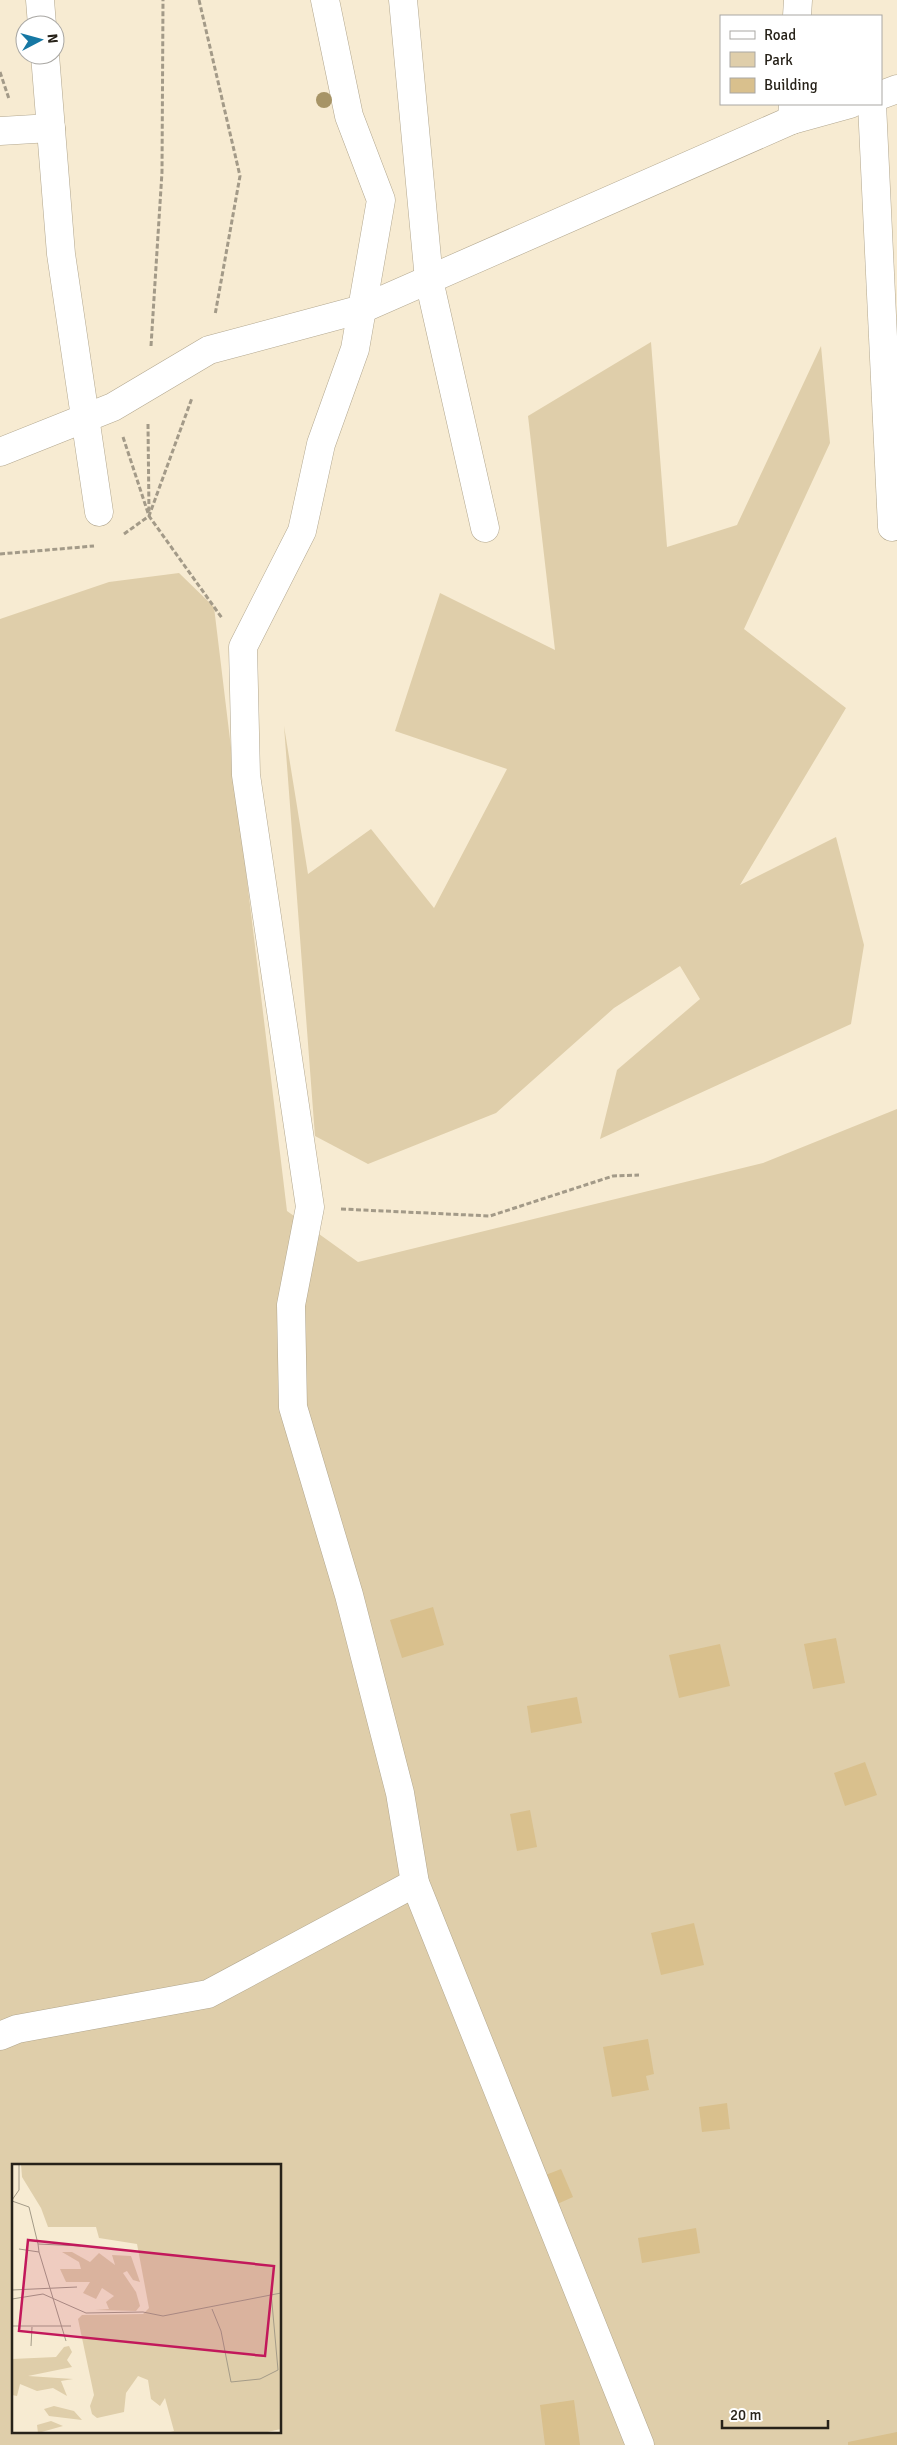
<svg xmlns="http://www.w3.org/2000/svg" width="897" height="2445" viewBox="0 0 897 2445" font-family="Signika,sans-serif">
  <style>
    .green { fill: #dfceaa; fill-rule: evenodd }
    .building { fill: #d9c08d }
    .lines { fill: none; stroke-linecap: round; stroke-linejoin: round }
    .minor-casing { stroke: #b2a78f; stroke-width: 29 }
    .path { stroke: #a39a88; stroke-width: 3; stroke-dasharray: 5 2.5; stroke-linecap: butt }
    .minor { stroke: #fff; stroke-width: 28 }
    .tree { fill: #a79466 }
    .inset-road { fill: none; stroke: #a49b88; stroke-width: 1 }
    .view { fill: #c2185b; fill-opacity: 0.15; stroke: #c2185b; stroke-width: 2.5 }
    .inset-edge { fill: none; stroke: #272219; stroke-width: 2.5 }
  </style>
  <rect width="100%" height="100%" fill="#f7ebd2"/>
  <!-- green -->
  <g class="green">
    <path d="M651 342 667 547 737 525 821 346 830 443 744 629 846 708 740 885 836 837 864 945 851 1024 600 1139 617 1070 700 999 680 966 614 1008 496 1113 368 1164 315 1136 284 726 308 874 371 829 434 908 507 769 395 731 440 593 555 650 528 416Z"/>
    <path d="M179 573 214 607 287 1211 358 1262 763 1163 897 1109V2445H0V619L109 582ZM14 2165H280V2431H14Z"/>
  </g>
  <!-- building -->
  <g class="building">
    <path d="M433 1607 444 1645 402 1658 390 1620Z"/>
    <path d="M836 1638 845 1683 813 1689 804 1644Z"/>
    <path d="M720 1644 730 1686 679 1698 669 1655Z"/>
    <path d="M577 1697 582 1723 531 1733 527 1706Z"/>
    <path d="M865 1762 877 1795 845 1806 834 1773Z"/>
    <path d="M530 1810 537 1847 517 1851 510 1814Z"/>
    <path d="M694 1923 704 1965 661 1975 651 1933Z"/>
    <path d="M648 2039 654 2074 646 2076 649 2090 612 2097 603 2047Z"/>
    <path d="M727 2103 730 2129 702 2132 699 2107Z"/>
    <path d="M561 2169 573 2197 555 2205 543 2176Z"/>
    <path d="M696 2228 700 2253 642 2263 638 2238Z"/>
    <path d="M574 2400 580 2445H545L540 2405Z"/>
    <path d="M897 2432V2445H848V2442Z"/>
  </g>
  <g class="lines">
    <defs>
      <g id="minor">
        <path d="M40 0 42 25"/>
        <path d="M325 0 349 116 381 200 355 349 321 444 302 531 243 647 246 775 310 1207 291 1305 293 1407 349 1595 400 1793 415 1883 640 2445"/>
        <path d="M403 0 429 280 485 528"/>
        <path d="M797 16 798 0"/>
        <path d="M45 55 61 254 99 512"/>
        <path d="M881 95 897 89"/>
        <path d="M793 104 792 120 850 104"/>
        <path d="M872 104 892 527"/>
        <path d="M0 131 51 128"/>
        <path d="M0 452 113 407 209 350 362 309 792 120"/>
        <path d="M0 2036 17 2029 208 1994 415 1883"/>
      </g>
    </defs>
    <!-- minor casing -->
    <use href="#minor" class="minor-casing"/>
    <!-- path -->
    <g class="path">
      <path d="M199 0 240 176 215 315"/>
      <path d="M0 72 9 99"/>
      <path d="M151 346 162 172 163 0"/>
      <path d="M148 424 149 513"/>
      <path d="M123 437 149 516 222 618"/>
      <path d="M124 534 149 516 192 398"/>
      <path d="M0 554 94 546"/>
      <path d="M341 1209 490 1216 613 1176 639 1175"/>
    </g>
    <!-- minor -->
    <use href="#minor" class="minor"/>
  </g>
  <!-- trees -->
  <circle class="tree" cx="324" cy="100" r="8"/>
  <!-- overview -->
  <g transform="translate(12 2164)">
    <rect width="269" height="269" fill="#f7ebd2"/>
    <path d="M9 0H269V265L251 269H154L162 267 153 234 148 242 139 235 136 216 126 212 114 229 112 248 85 254 80 250 78 242 82 231 66 155 70 151 131 150 137 144 125 80 87 74 84 63H36L29 44 10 13ZM50 88H60L78 98 87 89 103 101 100 91 119 92 128 118 121 116 115 107 111 109 124 128 128 142 124 147 83 146 97 145 94 138 102 132 90 124 84 135 71 129 78 118H54L48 105H69L67 98ZM57 182 60 188 55 196 60 203 16 212 61 215 49 217 55 232 41 224 25 227 8 220 5 232 0 231V195L44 193 52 183ZM42 242 62 247 70 256 37 252 32 245ZM39 257 51 262 26 269 25 261Z" fill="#dfceaa"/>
    <path class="inset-road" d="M0 36 7 26V0M0 37 17 43 26 80 69 82M7 85 27 88 26 80M27 88 54 177M0 126 65 123M0 135 31 130 74 149 131 148 151 152 269 129M200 145 209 167 219 218 248 215 266 206 259 128M0 162H59M19 182 20 163"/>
    <path class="view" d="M16 76 262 102 253 192 7 167Z"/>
    <rect width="269" height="269" class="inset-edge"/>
  </g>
  <!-- legend -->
  <rect x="720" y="15" width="162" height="90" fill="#ffffff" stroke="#a9a7a3"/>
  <rect x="730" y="31" width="25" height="8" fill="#ffffff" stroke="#a9a7a3"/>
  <text x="764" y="40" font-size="15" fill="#272219">Road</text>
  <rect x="730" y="52" width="25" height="15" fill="#dfceaa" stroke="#a9a7a3"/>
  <text x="764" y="65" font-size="15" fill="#272219">Park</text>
  <rect x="730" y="78" width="25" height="15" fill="#d9c08d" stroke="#a9a7a3"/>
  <text x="764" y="90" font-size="15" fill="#272219">Building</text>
  <!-- north arrow -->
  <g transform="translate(40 40) rotate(84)"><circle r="24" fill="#ffffff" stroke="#a9a7a3"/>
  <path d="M0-4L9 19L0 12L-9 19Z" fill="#1678a4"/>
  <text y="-8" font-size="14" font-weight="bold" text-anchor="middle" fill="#272219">N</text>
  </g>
  <!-- scale -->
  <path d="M722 2420v8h106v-8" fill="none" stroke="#272219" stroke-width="2.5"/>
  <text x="730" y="2420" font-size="15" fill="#272219" stroke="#ffffff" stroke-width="4" paint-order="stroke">20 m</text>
</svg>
